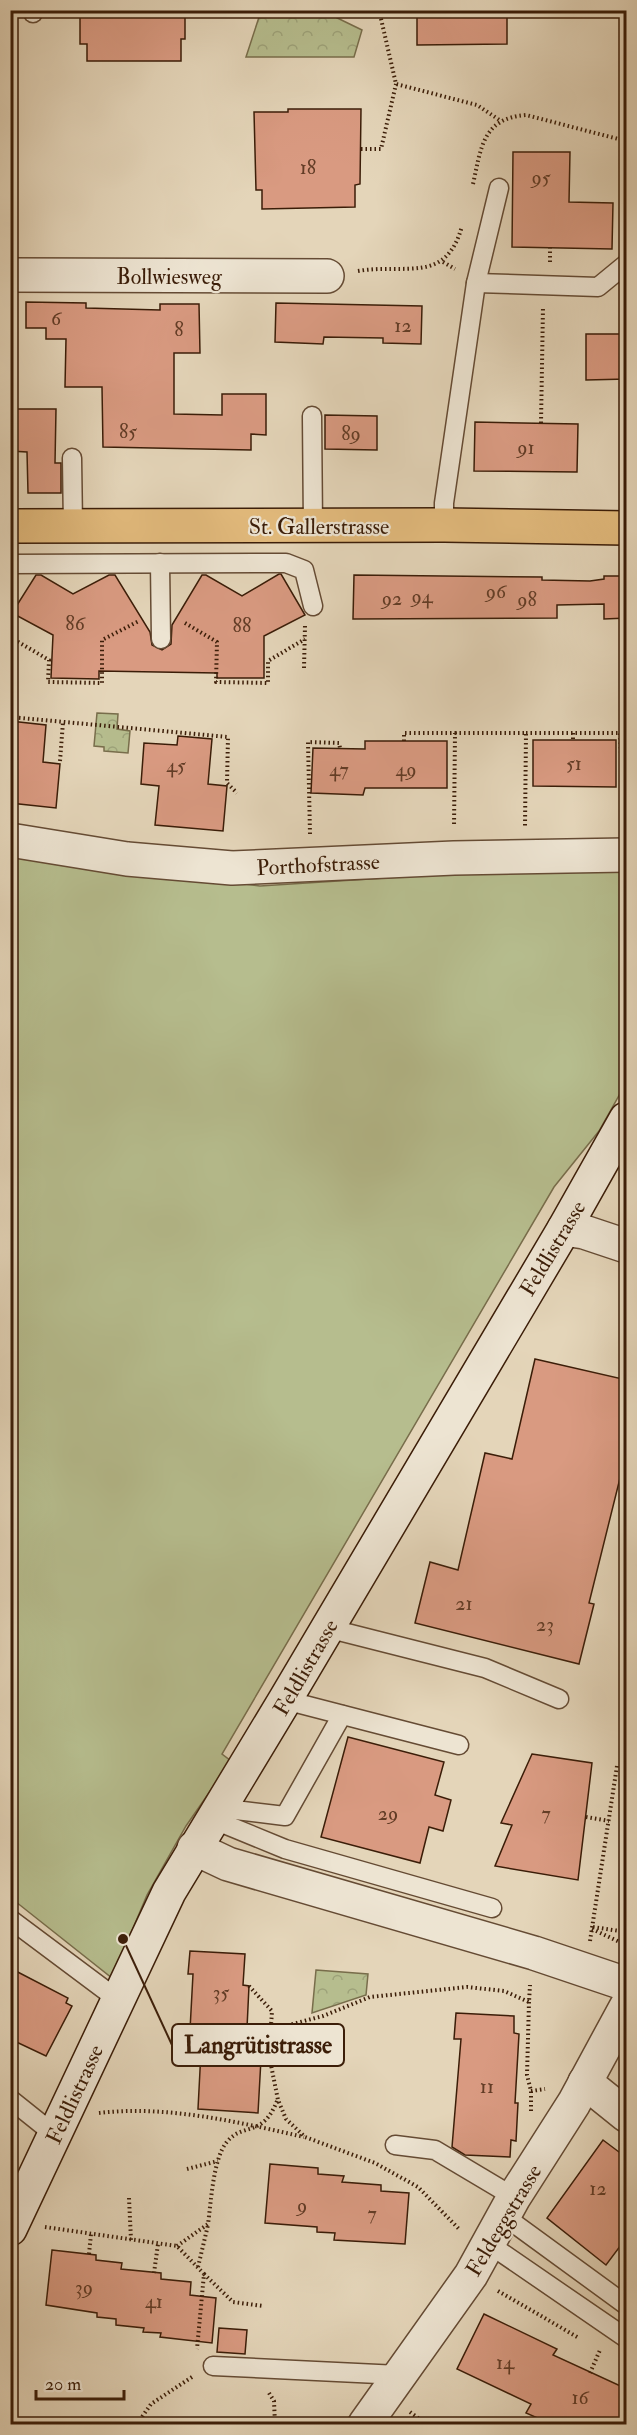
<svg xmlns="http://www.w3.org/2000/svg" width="637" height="2435" viewBox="0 0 637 2435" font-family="'IM FELL Double Pica',serif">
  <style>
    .green { fill: #b6bd8e; stroke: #786d4b; stroke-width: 1.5 }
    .park { fill: url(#park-crowns); stroke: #786d4b; stroke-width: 1.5 }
    .building { fill: #d99a81; stroke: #3b1d08; stroke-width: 1.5 }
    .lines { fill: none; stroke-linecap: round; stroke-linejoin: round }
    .lane-casing { stroke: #654b34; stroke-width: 21 }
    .street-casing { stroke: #654b34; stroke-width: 36 }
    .secondary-casing { stroke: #3b1d08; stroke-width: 36 }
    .primary-casing { stroke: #3b1d08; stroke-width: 36 }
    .path { stroke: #3b1d08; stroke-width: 4; stroke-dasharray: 1.5 3; stroke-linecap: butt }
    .lane { stroke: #ede4d2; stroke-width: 18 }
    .street { stroke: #ede4d2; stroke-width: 33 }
    .secondary { stroke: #ede4d2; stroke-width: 33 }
    .primary { stroke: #e2ba7c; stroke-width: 33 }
    .labels { text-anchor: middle; stroke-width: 4.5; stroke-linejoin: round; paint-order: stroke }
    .number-label { font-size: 20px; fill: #623c26 }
    .street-label { font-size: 22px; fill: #3b1d08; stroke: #ede4d2 }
    .leader { fill: none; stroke: #3b1d08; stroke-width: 2 }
    .callout-dot { fill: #3b1d08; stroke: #ede4d2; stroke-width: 2 }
    .callout { fill: #ede4d2; stroke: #3b1d08; stroke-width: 2 }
    .callout-label { font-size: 24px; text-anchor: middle; font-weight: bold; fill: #3b1d08 }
  </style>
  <defs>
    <pattern id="park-crowns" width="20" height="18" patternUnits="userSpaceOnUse" patternTransform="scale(1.5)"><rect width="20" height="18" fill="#b6bd8e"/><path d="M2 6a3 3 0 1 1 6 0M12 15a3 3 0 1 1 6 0" fill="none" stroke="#9da279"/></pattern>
  </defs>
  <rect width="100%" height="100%" fill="#e4d5b9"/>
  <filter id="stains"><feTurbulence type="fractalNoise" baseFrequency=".00333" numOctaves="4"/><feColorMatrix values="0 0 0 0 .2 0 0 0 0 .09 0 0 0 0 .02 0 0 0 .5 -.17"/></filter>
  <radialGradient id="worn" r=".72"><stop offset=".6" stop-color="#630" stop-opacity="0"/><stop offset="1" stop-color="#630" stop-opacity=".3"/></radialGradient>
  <!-- green -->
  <path class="green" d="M10 853 260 886 574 866H626V1083L599 1131 554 1187 222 1754 231 1761 186 1826 147 1895 112 1978 11 1898Z"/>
  <!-- park -->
  <g class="park">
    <path d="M261 11H329V14L362 30 354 57H246Z"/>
    <path d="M97 713 118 714 117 729 130 731 128 753 104 751V747L94 746Z"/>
    <path d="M316 1970 368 1974 366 1995 312 2013Z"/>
  </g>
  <!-- building -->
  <g class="building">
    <path d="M80 10H185V39H181V61H87V44H80Z"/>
    <path d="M417 10H507V44L417 45Z"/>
    <path d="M288 109H361L360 184 355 185V207L262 209V190H256L254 112H288Z"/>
    <path d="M513 152H570L569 202 613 203 612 249 512 247Z"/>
    <path d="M26 302 86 303V308L160 310V304H199L200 353H174V414L222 415V394H266V435L251 434V450L103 447 102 387H65L66 339H46V328H26Z"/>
    <path d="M276 303 422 306 421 344 383 343V338L324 337 323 344 275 342Z"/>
    <path d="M586 334H627V379L586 380Z"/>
    <path d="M10 409H56L55 463H61V493H28L27 452 10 451Z"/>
    <path d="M325 415 377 416V450L325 449Z"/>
    <path d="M475 422 578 424 577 472 474 471Z"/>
    <path d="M279 574H281L305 615 264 636V678H217V673L99 671V679L51 678 53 635 12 613 36 575H41L73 594 109 575H115L150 632 152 645 162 650 171 644 172 625 202 575H206L242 596Z"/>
    <path d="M354 575 542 577V580L590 581 604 579V576H627V618L604 619V604L557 605V618L353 619Z"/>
    <path d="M10 721 46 725 43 762 60 764 56 808 10 803Z"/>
    <path d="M178 736 212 739 208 784 227 786 223 831 155 825 159 786 141 784 144 743 177 745Z"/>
    <path d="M533 740H616V787L533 786Z"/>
    <path d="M365 741H447V788H365L363 795 311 793 313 748 365 749Z"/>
    <path d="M535 1359 627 1380V1450L589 1603 594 1604 579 1664 415 1623 430 1562 458 1570 485 1453 512 1459Z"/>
    <path d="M348 1737 444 1762 435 1795 451 1800 443 1831 429 1827 420 1863 321 1837Z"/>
    <path d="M532 1754 592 1763 578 1880 495 1866 512 1825 501 1823Z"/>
    <path d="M190 1951 245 1954 243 1985 249 1986 247 2028H257L255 2059H261L258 2113 198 2109 201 2051 195 2050 197 2029 190 2030 193 1974H188Z"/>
    <path d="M10 1968 68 1998 66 2003 72 2006 46 2056 10 2039Z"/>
    <path d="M456 2013 514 2016V2033L519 2034 515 2103H518L516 2141 511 2140 510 2157 465 2155 452 2147 461 2039H454Z"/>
    <path d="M603 2140 627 2158V2237L606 2265 547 2218Z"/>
    <path d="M270 2164 318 2168V2174L344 2176 342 2182 381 2185V2191L409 2193 405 2244 334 2240 335 2233 317 2232V2227L265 2223Z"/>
    <path d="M52 2250 96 2255V2260L122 2263 121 2269 161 2273V2279L191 2282 190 2295 216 2298 212 2343 160 2337 161 2333 143 2332 144 2328 116 2325V2319L97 2317V2313L46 2305Z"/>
    <path d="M484 2314 557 2349 553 2355 627 2389V2405L617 2424H551L526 2413 531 2404 457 2369Z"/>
    <path d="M219 2328 247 2330 245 2354 217 2352Z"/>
  </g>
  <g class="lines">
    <defs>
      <g id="lane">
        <path d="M33 10V13"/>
        <path d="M476 283 598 287 626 264"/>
        <path d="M312 416 313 526"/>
        <path d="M72 458 73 526"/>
        <path d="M444 525V503L476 283 499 188"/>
        <path d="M160 563 161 639"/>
        <path d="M10 564 286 563 304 570 313 606"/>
        <path d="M327 1628 485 1668 559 1699"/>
        <path d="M285 1700 459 1745"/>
        <path d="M219 1808 285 1816 342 1715"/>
        <path d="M212 1819 285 1849 492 1908"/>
        <path d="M10 1919 117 1999"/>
        <path d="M10 2099 55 2135"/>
        <path d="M395 2145 435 2150 514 2197"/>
        <path d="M504 2216 626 2305"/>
        <path d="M489 2244 626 2338"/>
        <path d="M213 2366 399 2375"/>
      </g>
      <g id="street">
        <path d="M10 275 327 276"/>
        <path d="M10 840 127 859 232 868 454 858 626 855"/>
        <path d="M564 1229 584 1232 626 1246"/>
        <path d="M194 1848 228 1864 534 1953 626 1984"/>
        <path d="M585 2082 626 2115"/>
        <path d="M365 2424 471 2275 514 2197 574 2103 626 2007"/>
      </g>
      <path id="secondary" d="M10 2229 169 1892 285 1700 564 1229 626 1119"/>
      <path id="primary" d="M10 526 444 525 626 528"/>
    </defs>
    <!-- lane casing -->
    <use href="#lane" class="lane-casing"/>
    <!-- street casing -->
    <use href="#street" class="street-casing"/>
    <!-- secondary casing -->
    <use href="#secondary" class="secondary-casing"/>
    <!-- primary casing -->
    <use href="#primary" class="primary-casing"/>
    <!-- path -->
    <g class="path">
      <path d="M379 10 396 84 477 105 501 121"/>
      <path d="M361 149H381L396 84"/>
      <path d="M473 184C481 149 482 118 526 115L626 141"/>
      <path d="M443 262 455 269"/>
      <path d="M550 262V247"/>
      <path d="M358 271C405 263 446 285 462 226"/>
      <path d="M626 334V314"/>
      <path d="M541 423 543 307"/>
      <path d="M10 620 14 622 13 639 49 660 48 682 102 683V640L139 621"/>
      <path d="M185 623 217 642 216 682 268 683V661L305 639"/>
      <path d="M304 668 305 626"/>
      <path d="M10 717 228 737 227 783 237 793"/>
      <path d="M455 733H526L525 826"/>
      <path d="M526 733H620L624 824"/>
      <path d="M573 733V740"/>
      <path d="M620 733H626"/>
      <path d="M404 741V733H455L454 827"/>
      <path d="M60 761 63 722"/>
      <path d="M310 834 308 742 339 743 340 748"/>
      <path d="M586 1817 609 1821"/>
      <path d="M593 1927 626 1932"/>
      <path d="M592 1929 626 1945"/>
      <path d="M590 1941 617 1766"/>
      <path d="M249 1986 272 2011 269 2055 278 2100 286 2119 305 2137 375 2163 418 2187 460 2230"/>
      <path d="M529 2002 527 2075 531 2091V2112"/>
      <path d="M270 2030 323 2016 370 1997 467 1987 504 1991 529 2002 530 1985"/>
      <path d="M255 2059 269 2055"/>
      <path d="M531 2091 545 2089"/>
      <path d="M99 2113C167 2105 238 2122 304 2137"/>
      <path d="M187 2169 218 2161"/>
      <path d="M129 2198 131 2240"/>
      <path d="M45 2227 177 2246 204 2274 197 2349"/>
      <path d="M177 2246 208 2224C211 2203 213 2160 226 2143 243 2121 262 2139 277 2101"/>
      <path d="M89 2254 91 2234"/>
      <path d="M198 2267 208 2225"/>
      <path d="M154 2273 158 2244"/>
      <path d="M204 2274 233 2302 263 2306"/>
      <path d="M498 2291 579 2338"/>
      <path d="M590 2373 600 2350"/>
      <path d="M269 2393 274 2401 275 2424"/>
      <path d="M410 2412 426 2424"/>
      <path d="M275 2423 332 2424"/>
      <path d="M137 2424 151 2404 192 2377"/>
    </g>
    <!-- lane -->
    <use href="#lane" class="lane"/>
    <!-- street -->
    <use href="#street" class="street"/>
    <!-- secondary -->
    <use href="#secondary" class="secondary"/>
    <!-- primary -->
    <use href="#primary" class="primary"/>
  </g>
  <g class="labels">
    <!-- number labels -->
    <g class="number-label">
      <text x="308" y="174">18</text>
      <text x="541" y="184">95</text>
      <text x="56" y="325">6</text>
      <text x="403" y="332">12</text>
      <text x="179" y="336">8</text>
      <text x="128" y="438">85</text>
      <text x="351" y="440">89</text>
      <text x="526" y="454">91</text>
      <text x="496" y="598">96</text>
      <text x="422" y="603">94</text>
      <text x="392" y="605">92</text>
      <text x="527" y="606">98</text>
      <text x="75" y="630">86</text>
      <text x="242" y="632">88</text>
      <text x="574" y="770">51</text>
      <text x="176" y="772">45</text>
      <text x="339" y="776">47</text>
      <text x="406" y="776">49</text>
      <text x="464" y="1610">21</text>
      <text x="545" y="1631">23</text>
      <text x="388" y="1820">29</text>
      <text x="546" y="1820">7</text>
      <text x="221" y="1999">35</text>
      <text x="487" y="2093">11</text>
      <text x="598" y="2195">12</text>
      <text x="302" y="2212">9</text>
      <text x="372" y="2220">7</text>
      <text x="84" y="2294">39</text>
      <text x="154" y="2308">41</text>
      <text x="505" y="2369">14</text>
      <text x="580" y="2404">16</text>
    </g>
    <!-- street labels -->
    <g class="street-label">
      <text x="169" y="284">Bollwiesweg</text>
      <text x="319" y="534">St. Gallerstrasse</text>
      <text transform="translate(318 864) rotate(-3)" y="8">Porthofstrasse</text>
      <text transform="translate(552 1248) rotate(-59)" y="8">Feldlistrasse</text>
      <text transform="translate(305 1667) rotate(-60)" y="8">Feldlistrasse</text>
      <text transform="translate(74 2094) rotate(-65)" y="8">Feldlistrasse</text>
      <text transform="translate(503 2220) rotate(-59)" y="8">Feldeggstrasse</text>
    </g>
  </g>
  <!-- callouts -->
  <path class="leader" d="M123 1939L172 2045"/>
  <circle class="callout-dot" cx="123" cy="1939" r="6"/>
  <rect class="callout" x="172" y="2024" width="172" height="42" rx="6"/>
  <g class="callout-label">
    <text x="258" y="2053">Langrütistrasse</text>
  </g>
  <!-- margin -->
  <rect width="637" height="2435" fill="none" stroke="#e4d5b9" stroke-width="36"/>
  <rect x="12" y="12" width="613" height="2411" fill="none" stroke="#3b1d08" stroke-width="3"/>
  <rect x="18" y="18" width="601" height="2399" fill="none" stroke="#3b1d08" stroke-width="1.5"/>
  <!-- scale -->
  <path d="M36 2390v9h88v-9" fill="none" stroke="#3b1d08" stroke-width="3"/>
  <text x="45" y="2390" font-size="18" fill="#3b1d08" stroke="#ede4d2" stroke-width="4.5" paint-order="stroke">20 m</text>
  <rect width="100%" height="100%" filter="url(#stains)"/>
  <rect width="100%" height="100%" fill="url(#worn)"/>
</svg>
